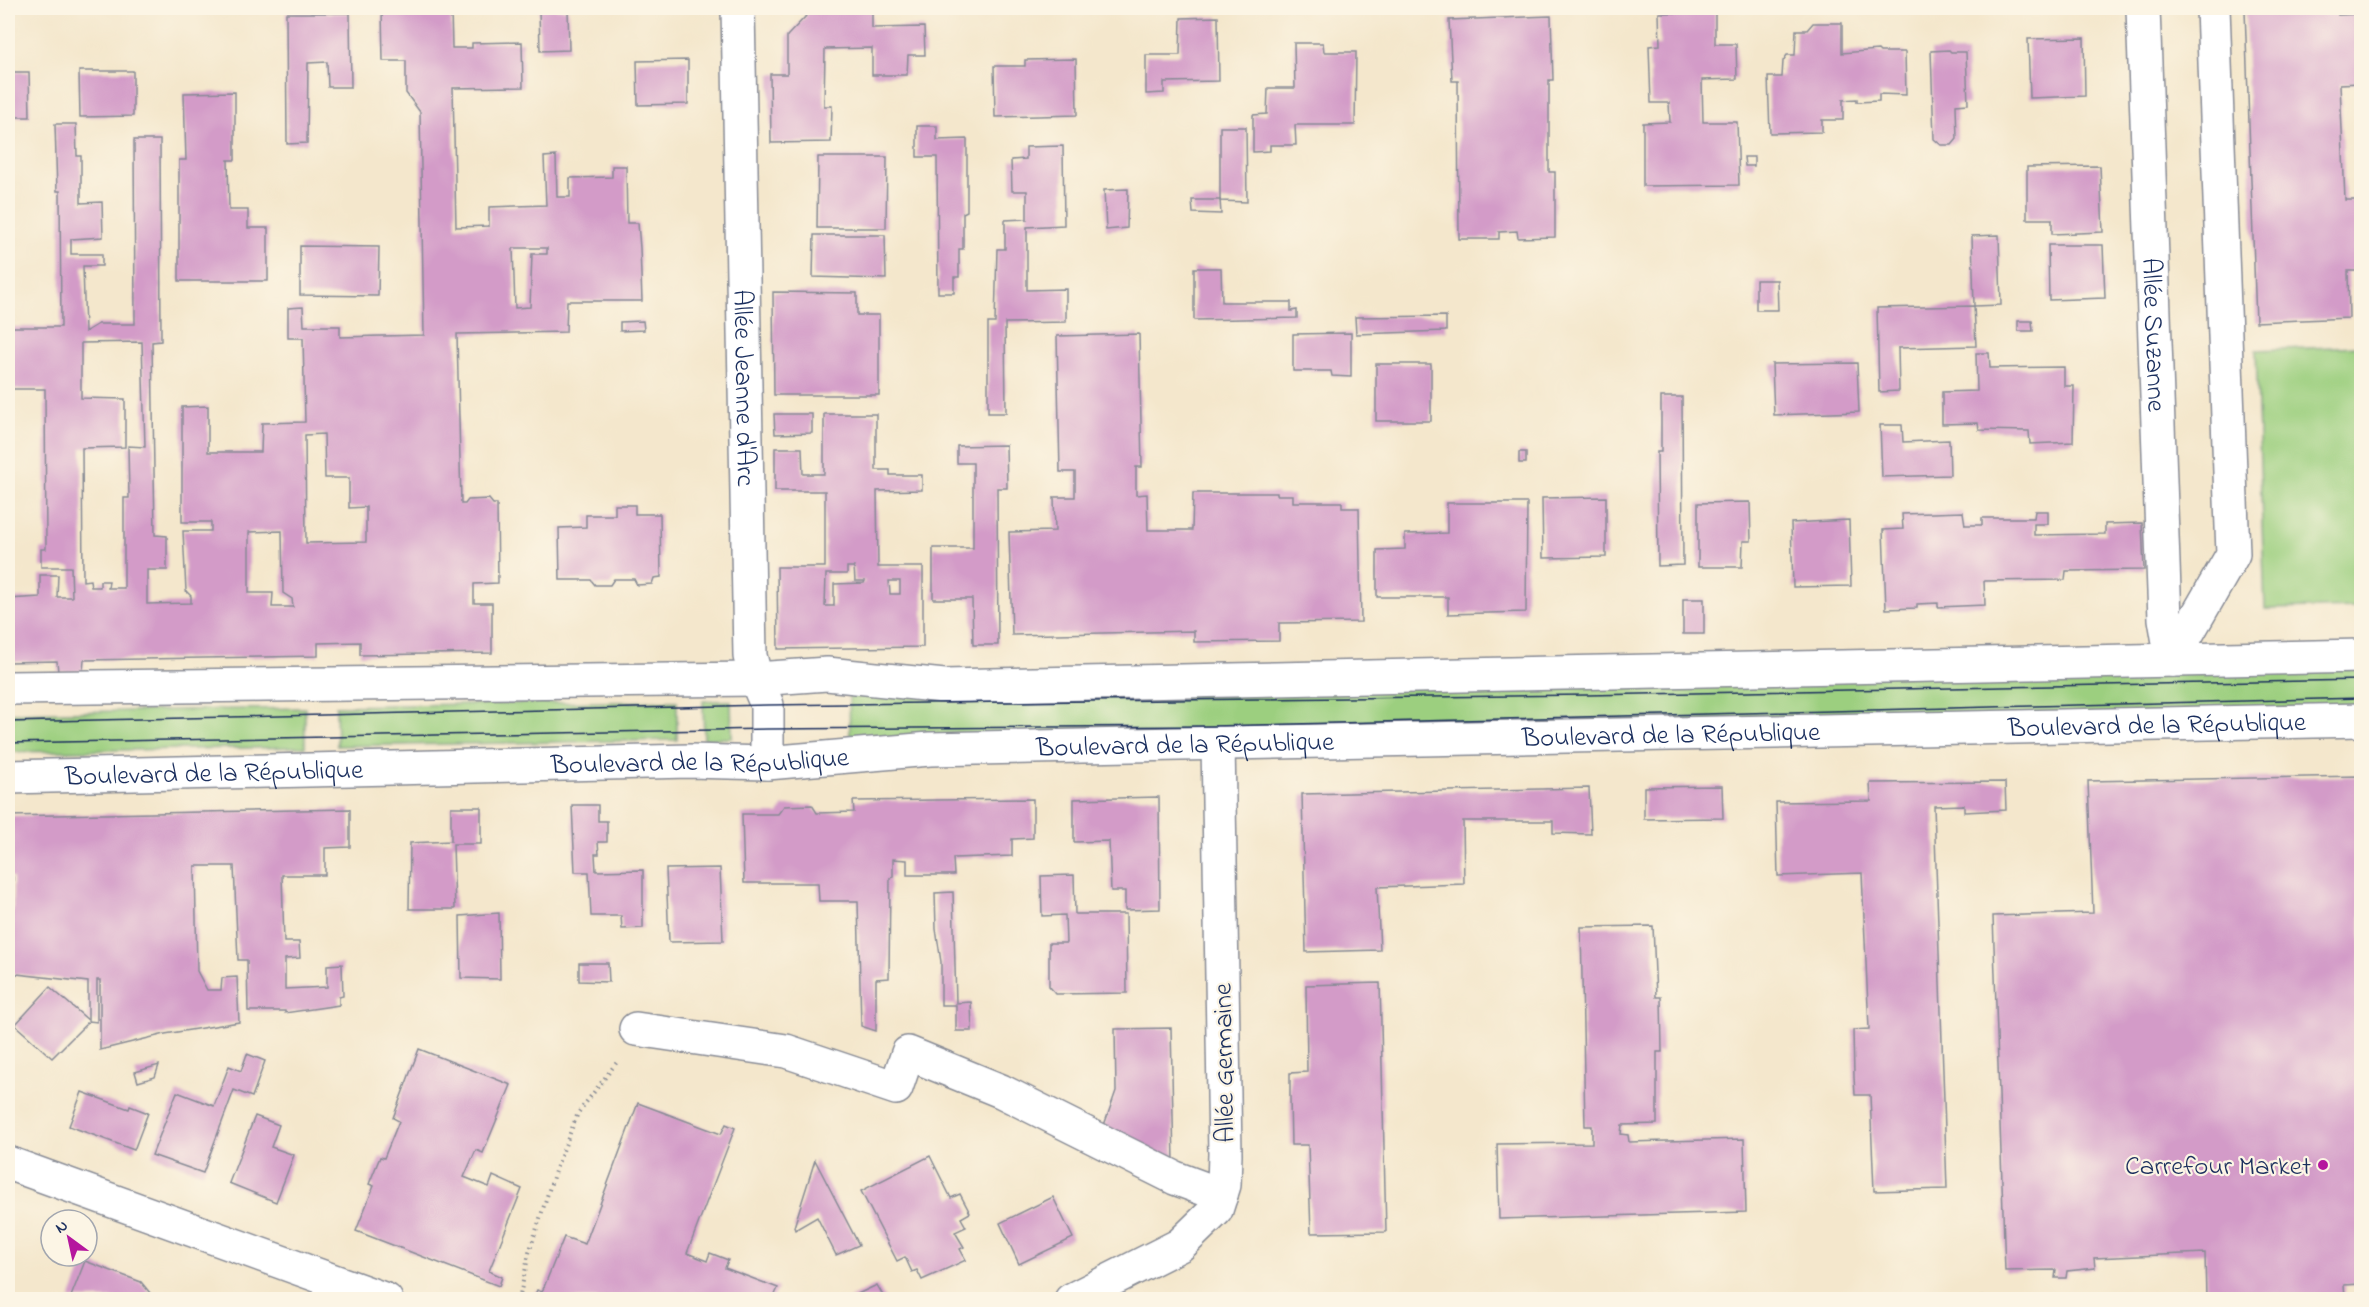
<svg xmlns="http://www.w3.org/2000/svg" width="2369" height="1307" viewBox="0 0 2369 1307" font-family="'Indie Flower',sans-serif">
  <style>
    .green { fill: #9ccf7f; stroke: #5c7f6e; stroke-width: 1.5 }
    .building { fill: #d39bc8; fill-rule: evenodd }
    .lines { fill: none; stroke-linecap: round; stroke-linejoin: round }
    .minor-casing { stroke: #888b95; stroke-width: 36 }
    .path { stroke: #888b95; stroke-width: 4; stroke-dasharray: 1.5 4.5; stroke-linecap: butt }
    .minor { stroke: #fff; stroke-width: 33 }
    .tram { stroke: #1b2f5e; stroke-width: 1.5 }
    .poi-dot { fill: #b5179e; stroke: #fcf5e5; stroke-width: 2 }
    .labels { text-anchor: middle; stroke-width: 4.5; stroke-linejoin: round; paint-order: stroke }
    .street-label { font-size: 27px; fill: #1b2f5e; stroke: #fcf5e5 }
    .poi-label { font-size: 27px; fill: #1b2f5e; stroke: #fcf5e5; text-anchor: end }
  </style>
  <rect width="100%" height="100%" fill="#fcf5e5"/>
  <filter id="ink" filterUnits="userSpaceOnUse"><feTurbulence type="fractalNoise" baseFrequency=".0167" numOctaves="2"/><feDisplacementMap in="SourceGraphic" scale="12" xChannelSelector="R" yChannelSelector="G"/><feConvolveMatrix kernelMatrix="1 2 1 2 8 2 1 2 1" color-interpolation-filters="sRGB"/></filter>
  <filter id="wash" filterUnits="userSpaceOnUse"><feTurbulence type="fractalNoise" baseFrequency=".008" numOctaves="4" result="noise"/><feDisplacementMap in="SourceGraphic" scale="24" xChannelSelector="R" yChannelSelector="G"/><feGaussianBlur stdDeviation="1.35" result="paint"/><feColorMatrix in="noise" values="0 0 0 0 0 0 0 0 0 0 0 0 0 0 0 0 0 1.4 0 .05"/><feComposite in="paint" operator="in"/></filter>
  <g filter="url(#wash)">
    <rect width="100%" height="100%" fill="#f4e7cc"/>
    <!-- green -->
    <g class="green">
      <path d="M2361 346V607L2265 609 2256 350Z"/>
      <path d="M2361 668 2362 709 850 748 849 687Z"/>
      <path d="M677 701V740L337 746 336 706Z"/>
      <path d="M703 701H731L732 738 704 739Z"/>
      <path d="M305 708V747L8 752V713Z"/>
    </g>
    <g id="blocks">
      <!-- building -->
      <g class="building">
        <path d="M809 8H872V28L924 27 925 55H908L907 75H872V48L825 49 824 106H832L831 142 771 143 770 74H787V36L806 16Z"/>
        <path d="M2338 8V15L2361 14V83L2340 84 2345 200H2361V271H2348L2349 318 2256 322 2245 10Z"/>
        <path d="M539 9H568L569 50 540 51Z"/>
        <path d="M451 10 452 48H472V43L522 42 523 87 453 88 456 227 489 226V207L546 205 544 157 556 156 557 197H570V178L612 177V166H626L627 223H638L640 248 642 301H567L566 332 457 334 461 504H465L468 500 489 499 493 504H497L498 583 474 584V603H492V653L360 655V642L318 643V656L84 660 83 671 58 672 57 661 8 662V599L40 597V575H58L57 597H72L71 567H41V549H46L45 389H8V327H61L60 191H57L55 124H76L77 156H81V203L102 202 103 237 71 239V254H102V266H83L85 332 98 324H135L134 140H160L161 341 152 342 155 535 167 536V570H147V604L191 603V596L186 591 183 531H211V522H182V407L208 406V452H261L262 423 305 422 303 338H288V308L303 307 304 326H340V337L424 335 420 112 406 93V61H383L382 11ZM513 248H547V254H532L530 307 515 308ZM142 342 145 447 128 446 129 498H124V588H108L109 581H100V587H91L90 580 83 581 82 448 125 447V399L81 398V343ZM324 434 325 478H349V508L366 507V542L306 543 305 435ZM282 531 283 593 292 599 293 607H272L273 593H249V532Z"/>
        <path d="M1715 12V44H1736L1737 79 1702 80 1703 122H1737L1739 185 1643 186V123L1670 122 1669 103H1651L1649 46 1660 45 1659 13Z"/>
        <path d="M286 13H350L351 87H328L327 62 308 63 307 143 287 144Z"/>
        <path d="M1551 16 1553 80H1549V172H1555V237L1518 238 1517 231 1499 232V239H1459L1458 81H1452L1449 20Z"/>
        <path d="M1218 17 1219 81 1164 82V93L1146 94V55H1180L1181 18Z"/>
        <path d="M1813 23H1842V53L1878 50 1880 52H1905L1906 95 1879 94V101L1857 102V99L1843 100V120H1822V132L1770 133 1768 77H1782L1783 61 1787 55H1795L1796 30H1807Z"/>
        <path d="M2084 38 2085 96 2030 98 2028 39Z"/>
        <path d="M1294 43H1323L1324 52H1356L1355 125H1295L1296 145H1270V151L1253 152V115L1267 114 1268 88H1295Z"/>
        <path d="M1949 50 1951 52H1966L1968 104 1956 105 1957 139 1952 145H1941L1934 139 1931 51Z"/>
        <path d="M1076 59 1077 115 995 117 994 66H1025V60Z"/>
        <path d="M688 60V104L638 105 637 61Z"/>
        <path d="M79 71H133V116L80 117Z"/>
        <path d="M8 72H29L30 117H8Z"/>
        <path d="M235 92V160H228L229 210H248V228H268V281H179V160H186L184 93Z"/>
        <path d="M917 126H937V140L967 139V211L963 213V249H959V277H954V293H938L937 157H917Z"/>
        <path d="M1220 127H1246L1247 202 1220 201Z"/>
        <path d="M1063 146 1064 225 1027 227V290L1066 289V322L1005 323 1006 413H988V323H995L997 249H1005V220L1027 219V191H1012L1011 160 1026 159V147Z"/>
        <path d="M818 157H887L886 228H817Z"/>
        <path d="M1744 157H1754V166H1745Z"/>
        <path d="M2100 166 2103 232 2052 234V219H2027V167Z"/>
        <path d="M1128 189 1127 228 1106 230 1104 190Z"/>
        <path d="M1192 200H1220L1221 214 1193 213Z"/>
        <path d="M814 235H885L886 279 813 277Z"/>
        <path d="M1999 235 2001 305 1974 306 1972 236Z"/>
        <path d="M2048 245H2103L2105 298 2049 300Z"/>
        <path d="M300 246 379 247 378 296 300 295Z"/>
        <path d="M1194 268H1221L1222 302H1291V311L1297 310V318L1194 320Z"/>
        <path d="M1756 280H1777L1778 310H1756Z"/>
        <path d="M773 292 857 293V315H879V395H774Z"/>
        <path d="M1974 306 1976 346 1898 348 1899 391 1879 392 1877 308Z"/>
        <path d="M1446 316V331L1356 334 1355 317Z"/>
        <path d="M643 321 644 330 620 331V322Z"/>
        <path d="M2018 321H2032L2033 331H2018Z"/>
        <path d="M1351 333V377L1332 376 1331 371H1293V334Z"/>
        <path d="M1139 334 1142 467H1136V495L1147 494 1148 530H1192L1193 493H1277V495H1293V502H1342V508H1359L1361 622 1279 623V641L1194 642V631L1012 635 1009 532 1055 531 1054 497H1075V472H1060L1057 336Z"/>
        <path d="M1976 353H1989L1990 368 2064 367V386H2074L2073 442 2030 444 2029 431 1979 430 1978 423 1942 424V392L1977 391Z"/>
        <path d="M1857 363 1859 412 1774 415 1772 364Z"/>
        <rect x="1376" y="364" width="55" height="57"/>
        <path d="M1661 397H1682L1683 565 1658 566 1657 452H1661Z"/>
        <path d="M774 414H812V433L775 434Z"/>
        <path d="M824 414H876V470H890V475H922V490L877 491 878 567H923V647L778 649 777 567H825V491H775V448H802L803 474H824ZM847 567H854L855 581H865L864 583 834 584V606H825L826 574H847ZM889 581H900V594H890Z"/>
        <path d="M1880 425H1902L1903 442 1949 440 1950 475 1882 477Z"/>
        <path d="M1006 445 1007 488H997L998 645H973L972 599H933V548H973V463H957V446Z"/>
        <rect x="1519" y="452" width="7" height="11"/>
        <path d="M1606 497V557L1543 558 1542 498Z"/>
        <path d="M1750 502 1751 541H1743L1742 567H1698V503Z"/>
        <path d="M1447 503H1527L1526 612 1448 614V597H1377V550L1405 549V534L1447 533Z"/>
        <path d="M615 505H635V514H660L661 577 654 578 652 584 637 585 634 579H614L610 585H595L591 580H560L559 528 586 527V515H615Z"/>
        <path d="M2035 511H2048V524H2034V535L2105 534V524L2142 523 2144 570 2066 571 2065 580 1984 581 1985 605 1938 607V603L1917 604V608L1886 609 1883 530 1903 529 1902 514 1963 512 1965 525H1982V518H2034Z"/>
        <path d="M1849 520 1851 586 1793 587 1791 523Z"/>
        <rect x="1683" y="599" width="21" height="35"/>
        <path d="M2361 776V1284L2344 1285 2345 1299H2206L2205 1253 2094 1258 2095 1268 2067 1271 2066 1278H2055L2056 1270 2005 1271 1993 916 2093 913 2088 781Z"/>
        <path d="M2005 782 2006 810 1964 812V805L1934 806 1947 1189 1874 1191 1870 1095H1855L1854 1077 1853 1030 1869 1029 1862 873 1778 876 1776 802 1871 801 1870 783Z"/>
        <path d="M1722 786 1723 818 1644 819V787Z"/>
        <path d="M1589 788 1591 834 1553 833V821H1463L1464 884 1377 887 1380 950 1306 952 1302 794Z"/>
        <path d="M1159 797 1160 909 1125 910V891H1111L1109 841 1074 842V799Z"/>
        <path d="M1033 799V838L1012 839V856L953 858 954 875H907V860L893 859V877L890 878 889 978 876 979V1031L861 1026 858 901H819L818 883H744L742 814H778L784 806 812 805 817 813 854 812 853 801Z"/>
        <path d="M572 805H598V821H607V842H598L599 854H595L596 871 643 870V928L622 929 621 916H591L589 872H575Z"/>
        <path d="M451 807H481V844H453L455 909H409L410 843 451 841Z"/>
        <path d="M350 809V847L325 848V875H282L284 942H299L300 958 285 959V989L327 987V965L342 964 343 996 339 997V1005L285 1013V1011H248L247 960H238L234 866H195L197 971 207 990H221L222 978 237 977 239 1022 165 1034 100 1050V980H97V1022L89 1021 52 1058 15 1025 50 987 88 1020V982L8 973V912L13 911V877H8V816Z"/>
        <path d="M720 868 723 941 669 942 666 869Z"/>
        <path d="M1074 875 1075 914H1126L1127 993 1056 994 1049 986V943H1066L1065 915 1042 916 1041 876Z"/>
        <path d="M953 892 956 1003 971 1002 972 1031H956V1005H941V962L936 929 935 893Z"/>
        <path d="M499 913 500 979 461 978 460 916Z"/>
        <path d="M1653 926 1656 997H1661L1662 1052H1657V1124L1622 1125 1621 1134 1628 1135 1629 1142 1744 1139 1746 1212 1499 1219 1497 1144 1592 1143V1126H1585L1581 927Z"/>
        <path d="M579 963H608L609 982 579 981Z"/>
        <path d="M1380 983 1386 1232 1311 1233 1308 1145H1291L1290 1097V1073L1307 1072 1306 985Z"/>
        <path d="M1171 1028 1174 1162 1102 1131 1116 1091 1115 1029Z"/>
        <path d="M419 1049 511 1085 483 1153 476 1150 464 1177 489 1187 493 1176 522 1189 489 1271 502 1277 499 1286 356 1231 374 1186 369 1184 380 1157 384 1158 399 1121 393 1118Z"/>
        <path d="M247 1054 265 1061 252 1097 234 1090 203 1173 152 1155 177 1092 214 1106 229 1066 241 1071Z"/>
        <path d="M159 1065 155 1077 138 1082 135 1072Z"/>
        <path d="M82 1092 129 1109 130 1106 148 1113 134 1150 69 1126Z"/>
        <path d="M638 1103 721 1134 726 1124 735 1128 687 1253 707 1261 710 1253 728 1260 725 1268 778 1288 773 1299H533L537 1290 542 1292 564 1237 585 1244Z"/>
        <path d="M255 1116 279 1125 271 1147 294 1155 276 1202 229 1183Z"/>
        <path d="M930 1156 951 1198 960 1194 970 1213 961 1218 966 1227 955 1232 964 1247 960 1249 966 1260 922 1280 917 1270 912 1272 905 1257 897 1261 861 1191Z"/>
        <path d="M815 1160 859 1245 836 1255 817 1217 795 1230 794 1227Z"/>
        <path d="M1053 1197 1073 1238 1019 1264 1000 1223Z"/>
        <path d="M85 1261 141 1282 155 1299H70Z"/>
        <path d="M877 1285 885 1299H847Z"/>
        <path d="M1996 1296 1993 1299H1949V1298Z"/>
      </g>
    </g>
  </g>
  <g filter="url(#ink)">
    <use href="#blocks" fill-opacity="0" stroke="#888b95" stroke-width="1.5"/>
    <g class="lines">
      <defs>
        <g id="minor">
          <path id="s1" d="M738 8 750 656 756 679 767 705V763"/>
          <path id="s2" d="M2143 8 2165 619 2172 660"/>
          <path d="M2172 660 2233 554 2213 8"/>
          <path d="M8 688 756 679 827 674 944 686 2362 656"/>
          <path id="s3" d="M8 777 690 761 767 763 930 749 2362 720"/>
          <path d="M636 1029 786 1051 896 1088 908 1053 1001 1091 1175 1178 1221 1195"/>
          <path d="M8 1163 386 1300"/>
          <path d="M1071 1300 1180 1245 1216 1210 1224 1185 1225 1154 1218 743"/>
        </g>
      </defs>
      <!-- minor casing -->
      <use href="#minor" class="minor-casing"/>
      <!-- path -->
      <path class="path" d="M519 1300 529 1253 555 1171 578 1113 617 1062"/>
      <!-- minor -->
      <use href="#minor" class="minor"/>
      <!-- tram -->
      <g class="tram">
        <path d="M8 722 767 705 1588 695 2362 680"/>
        <path d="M8 743 767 729 1213 726 2362 698"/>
      </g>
    </g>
  </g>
  <!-- markers -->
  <circle class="poi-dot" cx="2323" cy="1165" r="6"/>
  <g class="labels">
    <!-- street labels -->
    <g class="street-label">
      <text dy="9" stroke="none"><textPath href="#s2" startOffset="327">Allée Suzanne</textPath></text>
      <text dy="9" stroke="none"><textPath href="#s1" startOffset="380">Allée Jeanne d'Arc</textPath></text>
      <text dy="9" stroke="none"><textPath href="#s3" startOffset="2150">Boulevard de la République</textPath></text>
      <text dy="9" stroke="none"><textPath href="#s3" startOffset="1664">Boulevard de la République</textPath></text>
      <text dy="9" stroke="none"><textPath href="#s3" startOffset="1178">Boulevard de la République</textPath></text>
      <text dy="9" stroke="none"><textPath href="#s3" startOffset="692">Boulevard de la République</textPath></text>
      <text dy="9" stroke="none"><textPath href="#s3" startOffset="206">Boulevard de la République</textPath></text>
      <text transform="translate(1223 1063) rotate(-91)" y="9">Allée Germaine</text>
    </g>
    <!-- poi labels -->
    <g class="poi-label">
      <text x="2311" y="1174">Carrefour Market</text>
    </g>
  </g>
  <!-- margin -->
  <rect width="2369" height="1307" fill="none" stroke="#fcf5e5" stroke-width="30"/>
  <!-- north arrow -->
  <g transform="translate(69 1238) rotate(327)"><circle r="28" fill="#fcf5e5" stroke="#a2a6af" stroke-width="1.5"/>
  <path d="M0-4.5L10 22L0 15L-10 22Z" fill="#b5179e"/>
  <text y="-9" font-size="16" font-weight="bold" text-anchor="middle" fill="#1b2f5e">N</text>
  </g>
</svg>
